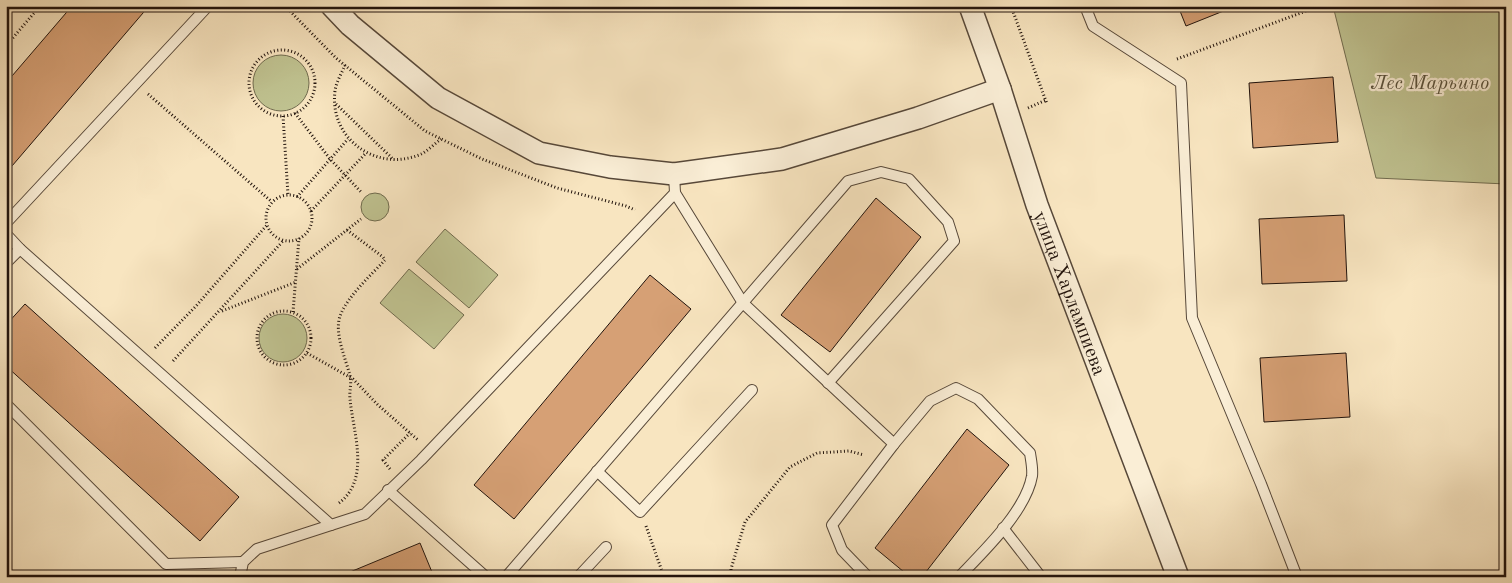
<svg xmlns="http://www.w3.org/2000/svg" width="1512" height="583" viewBox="0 0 1512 583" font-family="'Old Standard TT',serif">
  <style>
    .green { fill: #c0c391; stroke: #706b4e }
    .building { fill: #d6a075; stroke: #21130c }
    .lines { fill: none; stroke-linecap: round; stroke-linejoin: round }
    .lane-casing { stroke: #574839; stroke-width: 12 }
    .street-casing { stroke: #574839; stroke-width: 24 }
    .path { stroke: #21130c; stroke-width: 3; stroke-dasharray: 1 2.5; stroke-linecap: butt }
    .lane { stroke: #faeed6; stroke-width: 10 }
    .street { stroke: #faeed6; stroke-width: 21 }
    .labels { text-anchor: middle; stroke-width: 4.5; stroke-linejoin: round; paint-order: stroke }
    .park-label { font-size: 20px; font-style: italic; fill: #59513b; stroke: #faeed6 }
    .street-label { font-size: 20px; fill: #21130c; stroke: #faeed6 }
  </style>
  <rect width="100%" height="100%" fill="#f8e5c0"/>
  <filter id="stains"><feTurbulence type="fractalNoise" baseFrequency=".004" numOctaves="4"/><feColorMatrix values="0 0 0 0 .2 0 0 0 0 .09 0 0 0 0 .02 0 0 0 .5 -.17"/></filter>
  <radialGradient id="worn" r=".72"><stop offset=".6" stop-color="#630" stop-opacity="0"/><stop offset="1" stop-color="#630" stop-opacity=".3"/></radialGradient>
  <!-- green -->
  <g class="green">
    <path d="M1333 6H1506V184L1376 178Z"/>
    <circle cx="281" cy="83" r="28"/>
    <circle cx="375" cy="207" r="14"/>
    <path d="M445 229 498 275 469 308 416 262Z"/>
    <path d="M409 269 464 315 434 349 380 303Z"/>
    <circle cx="283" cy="338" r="24"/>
  </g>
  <!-- building -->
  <g class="building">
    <path d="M72 6H149L12 166 6 162V83Z"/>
    <path d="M1178 6H1236L1186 26Z"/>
    <path d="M1333 77 1338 142 1253 148 1249 83Z"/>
    <path d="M876 198 921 237 830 352 781 315Z"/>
    <path d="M1344 215 1347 281 1262 284 1259 219Z"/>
    <path d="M650 275 691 309 514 519 474 485Z"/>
    <path d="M25 304 239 497 200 541 6 366V325Z"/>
    <path d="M1346 353 1350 417 1264 422 1260 358Z"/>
    <path d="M967 429 1009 465 922 577H910L875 548Z"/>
    <path d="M420 543 434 577H338Z"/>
  </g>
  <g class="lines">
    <defs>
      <g id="lane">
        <path d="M1085 6 1093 26 1181 83 1192 318 1261 484 1297 577"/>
        <path d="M6 8 8 6"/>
        <path d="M675 193 743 303 894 444 930 401 956 388 978 399 1030 453C1031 460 1033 469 1032 476 1026 511 983 552 959 577"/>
        <path d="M6 223 208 6"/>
        <path d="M6 234 20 249 331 525 365 514 421 460 675 193 674 174"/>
        <path d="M6 263 20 249"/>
        <path d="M6 404 166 564 243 562"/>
        <path d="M597 471 640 512 752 390"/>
        <path d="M388 490 486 577"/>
        <path d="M1003 528 1041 577"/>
        <path d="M240 577 243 562 257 549 331 525"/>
        <path d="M506 577 848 181 881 172 909 179 948 222 954 241 828 383"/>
        <path d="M578 577 606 547"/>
        <path d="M868 577 842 550 832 525 894 444"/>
      </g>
      <g id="street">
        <path d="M332 6 350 25 438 98 539 153 610 167 674 174 782 159 918 118 1000 89"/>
        <path id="s1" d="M970 6 1000 89 1037 205 1178 577"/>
      </g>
    </defs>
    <!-- lane casing -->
    <use href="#lane" class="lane-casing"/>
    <!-- street casing -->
    <use href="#street" class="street-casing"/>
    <!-- path -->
    <g class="path">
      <path d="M285 6 336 58 425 131 482 159 557 188 626 206 635 210"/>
      <path d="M1011 6 1047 104"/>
      <path d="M6 46 40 6"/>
      <circle cx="282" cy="83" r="33"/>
      <path d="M1177 59 1306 11"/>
      <path d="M345 65C342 73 336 82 335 91 329 138 375 172 419 155 427 152 434 144 441 139"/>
      <path d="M148 94 272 202"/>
      <path d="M336 104 394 160"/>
      <path d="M1028 108 1046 100"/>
      <path d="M295 113 330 159 361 192"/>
      <path d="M283 116 288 195"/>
      <circle cx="289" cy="218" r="23"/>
      <path d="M297 197 348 139"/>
      <path d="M311 211 366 153"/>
      <path d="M297 269 361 219"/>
      <circle cx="284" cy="338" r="27"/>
      <path d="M222 311 296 282"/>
      <path d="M293 312 299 238"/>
      <path d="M155 348 196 306 267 225"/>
      <path d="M307 353 353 379 378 405 418 440"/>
      <path d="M173 361 284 240"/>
      <path d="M390 469 383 460 410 433"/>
      <path d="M339 503C371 479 353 432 350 399 349 391 352 383 350 376 346 359 334 334 340 316 347 297 371 275 385 260L383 257 347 230"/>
      <path d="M646 526 664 577"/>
      <path d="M731 577V569L745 522 790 467 817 453 849 451 864 455"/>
    </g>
    <!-- lane -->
    <use href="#lane" class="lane"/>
    <!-- street -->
    <use href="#street" class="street"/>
  </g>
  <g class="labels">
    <!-- park labels -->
    <g class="park-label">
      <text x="1430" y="89">Лес Марьино</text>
    </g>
    <!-- street labels -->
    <g class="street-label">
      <text dy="7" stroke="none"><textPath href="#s1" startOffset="304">улица Харлампиева</textPath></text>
    </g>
  </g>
  <!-- margin -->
  <rect width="1512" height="583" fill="none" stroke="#f8e5c0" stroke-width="25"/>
  <rect x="8" y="8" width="1497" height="568" fill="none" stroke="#21130c" stroke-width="2.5"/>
  <rect x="12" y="12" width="1487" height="558" fill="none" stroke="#21130c"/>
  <rect width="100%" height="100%" filter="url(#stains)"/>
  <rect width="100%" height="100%" fill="url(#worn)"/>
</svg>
